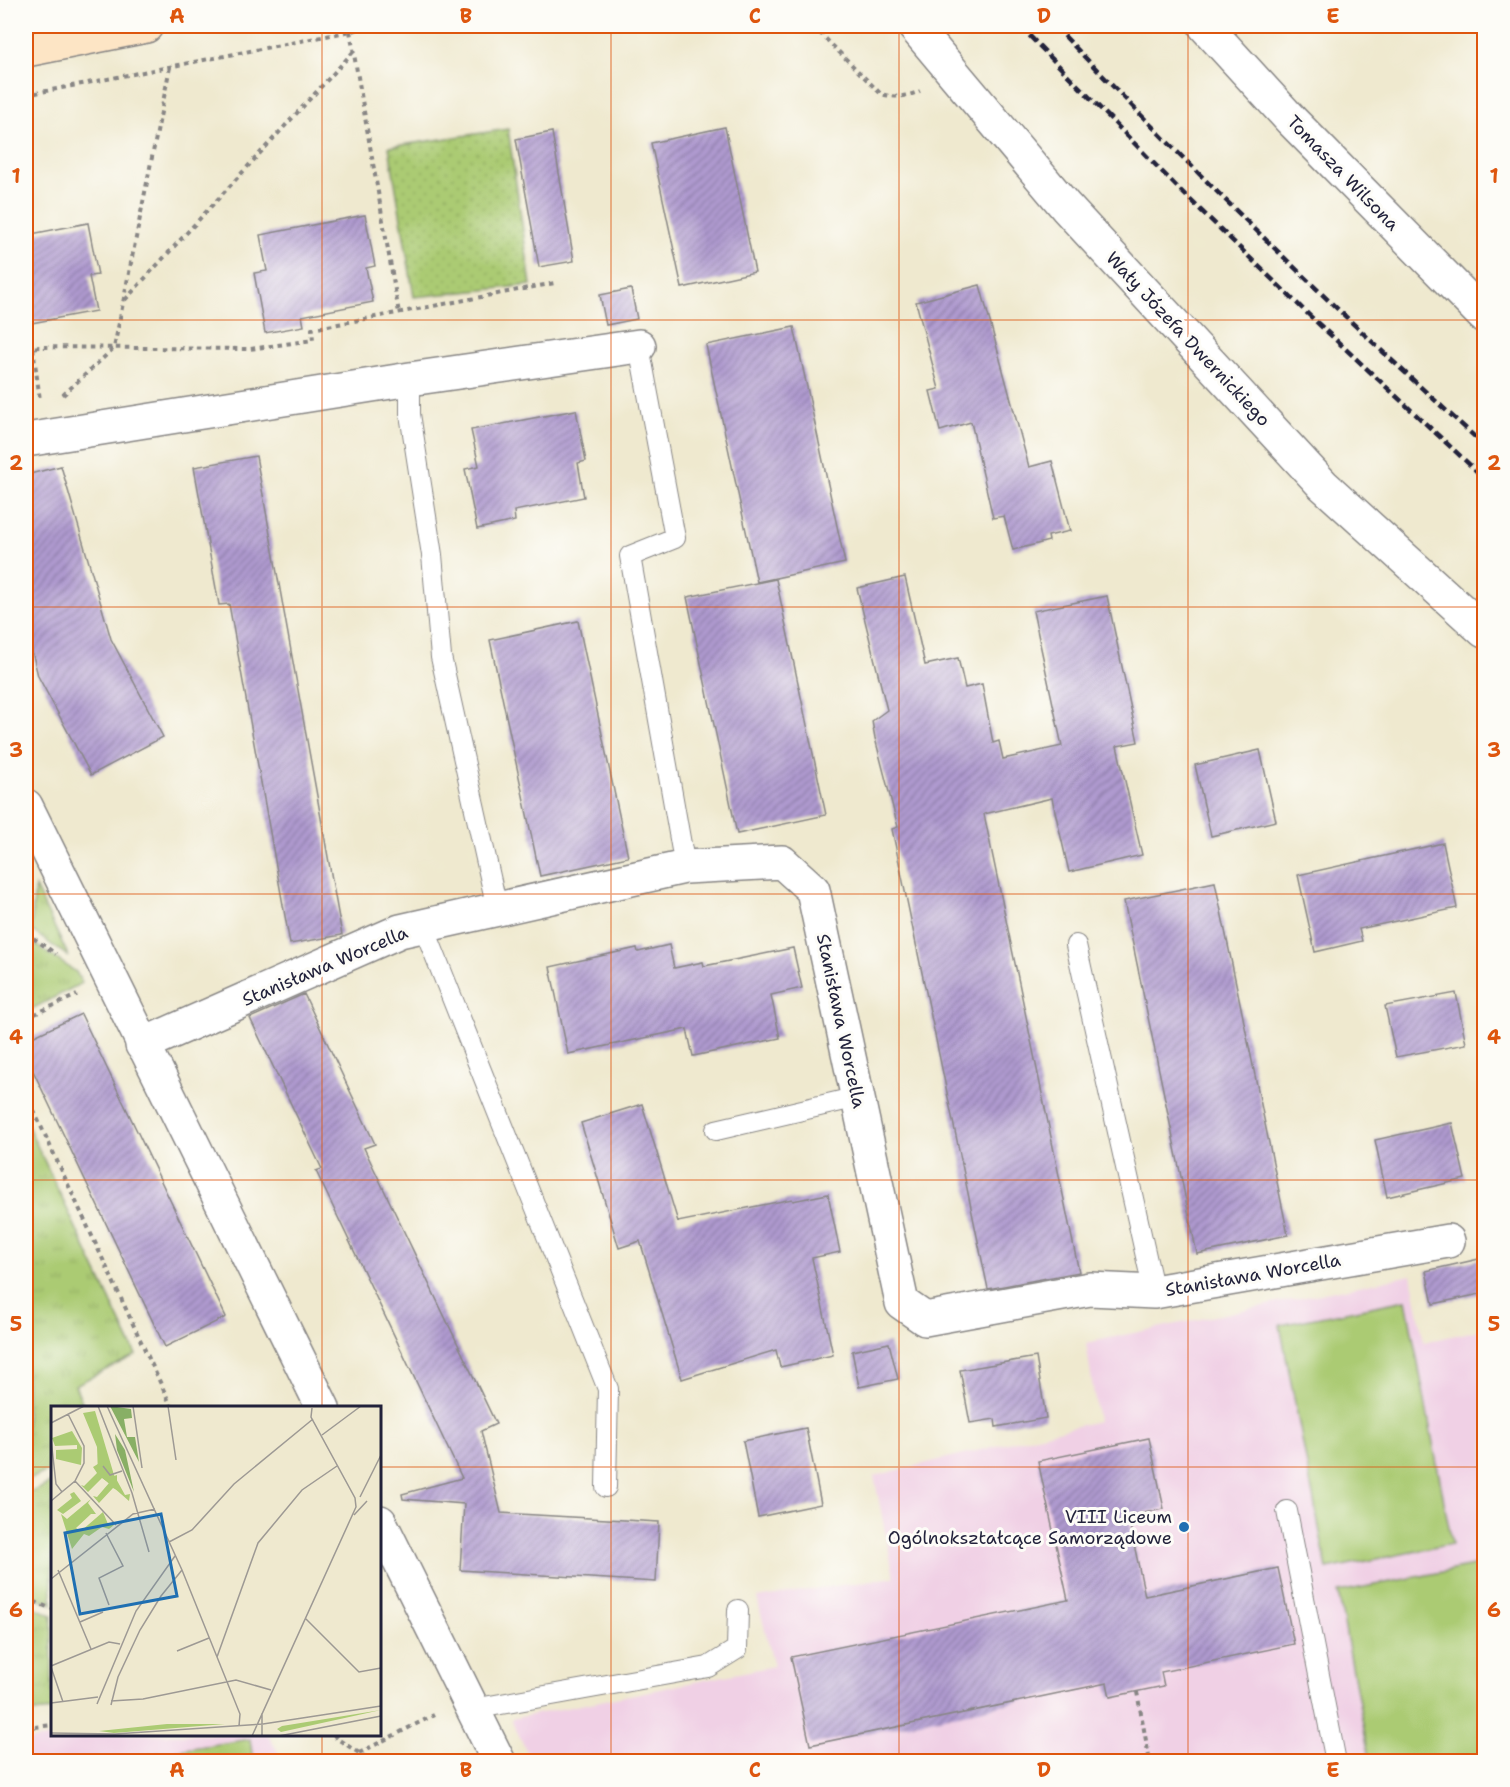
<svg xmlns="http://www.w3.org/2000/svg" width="1510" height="1787" viewBox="0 0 1510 1787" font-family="'Shantell Sans',sans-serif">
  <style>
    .built { fill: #f0d0e5 }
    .grass { fill: url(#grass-tufts); stroke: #667657; stroke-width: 1.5 }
    .park { fill: url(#park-dots); stroke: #667657; stroke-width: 1.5 }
    .garden { fill: #abcb73; stroke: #667657; stroke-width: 1.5 }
    .building { fill: url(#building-hatch) }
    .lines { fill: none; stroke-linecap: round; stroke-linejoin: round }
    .lane-casing { stroke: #888685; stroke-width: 22 }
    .street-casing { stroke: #888685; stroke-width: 36 }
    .secondary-casing { stroke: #888685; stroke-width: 36 }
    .path { stroke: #888685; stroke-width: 4; stroke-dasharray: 4.5 4.5; stroke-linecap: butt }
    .lane { stroke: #fff; stroke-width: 20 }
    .street { stroke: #fff; stroke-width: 33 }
    .secondary { stroke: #fde5c5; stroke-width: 33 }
    .rail { stroke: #22223b; stroke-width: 4.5; stroke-dasharray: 9 4.5; stroke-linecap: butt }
    .grid { fill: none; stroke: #de560e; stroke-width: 1.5; stroke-opacity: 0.55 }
    .poi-dot { fill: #1f6fb2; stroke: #fdfcf7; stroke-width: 2 }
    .labels { text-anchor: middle; stroke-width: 6; stroke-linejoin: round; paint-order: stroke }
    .street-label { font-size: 18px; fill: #22223b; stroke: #fdfcf7 }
    .poi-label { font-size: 18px; fill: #22223b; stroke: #fdfcf7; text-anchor: end }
    .inset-road { fill: none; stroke: #9d9994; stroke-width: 1.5 }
    .view { fill: #1f6fb2; fill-opacity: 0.15; stroke: #1f6fb2; stroke-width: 3 }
    .inset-edge { fill: none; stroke: #22223b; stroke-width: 3 }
    .neatline { fill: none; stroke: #de560e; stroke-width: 2 }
    .grid-label { font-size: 20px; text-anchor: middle; font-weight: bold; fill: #de560e }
  </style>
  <defs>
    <pattern id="grass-tufts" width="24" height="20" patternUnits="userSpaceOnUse" patternTransform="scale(1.5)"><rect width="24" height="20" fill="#abcb73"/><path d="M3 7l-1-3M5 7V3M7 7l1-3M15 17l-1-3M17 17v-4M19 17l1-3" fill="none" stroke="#93ae64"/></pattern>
    <pattern id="park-dots" width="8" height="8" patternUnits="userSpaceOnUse" patternTransform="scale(1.5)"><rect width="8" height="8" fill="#abcb73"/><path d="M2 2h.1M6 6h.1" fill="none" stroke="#93ae64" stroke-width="1.8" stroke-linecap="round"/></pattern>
    <pattern id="building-hatch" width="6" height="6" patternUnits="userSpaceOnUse" patternTransform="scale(1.5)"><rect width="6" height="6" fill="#af9acf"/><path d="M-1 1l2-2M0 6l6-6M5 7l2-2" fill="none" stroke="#8e7da9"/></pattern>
  </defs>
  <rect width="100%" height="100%" fill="#fdfcf7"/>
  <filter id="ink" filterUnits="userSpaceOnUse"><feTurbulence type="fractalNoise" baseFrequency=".0167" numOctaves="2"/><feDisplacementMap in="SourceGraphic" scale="12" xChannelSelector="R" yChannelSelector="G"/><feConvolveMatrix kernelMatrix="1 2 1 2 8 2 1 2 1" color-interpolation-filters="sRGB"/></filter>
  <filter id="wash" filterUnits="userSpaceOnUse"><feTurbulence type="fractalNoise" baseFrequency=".008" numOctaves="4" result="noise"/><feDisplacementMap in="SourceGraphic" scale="24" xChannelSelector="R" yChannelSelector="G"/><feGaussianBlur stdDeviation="1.35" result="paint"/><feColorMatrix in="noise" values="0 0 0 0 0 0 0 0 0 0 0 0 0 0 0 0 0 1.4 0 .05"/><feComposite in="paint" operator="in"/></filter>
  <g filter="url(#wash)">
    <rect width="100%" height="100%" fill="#efe9cf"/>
    <!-- built -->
    <g class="built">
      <path d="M1411 1275 1424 1342 1480 1330 1484 1358V1761L532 1762 511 1719 774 1666 757 1598 894 1577 874 1476 1098 1421 1086 1343Z"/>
      <path d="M73 1734 268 1735 283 1760 287 1761H26V1741Z"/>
    </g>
    <!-- grass -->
    <g class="grass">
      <path d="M35 887 69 957 31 930Z"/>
      <path d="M33 943 76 972 82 983 26 1012V978L29 944Z"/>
      <path d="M26 1122 136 1355 75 1385 84 1407 52 1408V1469L26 1481Z"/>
      <path d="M52 1482V1604L26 1593V1495Z"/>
      <path d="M26 1604 52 1615V1710L26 1713Z"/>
    </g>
    <!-- park -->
    <path class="park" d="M508 129 531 285 414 297 389 147Z"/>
    <!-- garden -->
    <g class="garden">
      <path d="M1406 1300 1452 1544 1327 1569 1280 1325Z"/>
      <path d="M1484 1564V1761H1370L1338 1592Z"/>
      <path d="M250 1739 253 1761H108Z"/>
    </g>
    <g id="blocks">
      <!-- building -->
      <g class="building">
        <path d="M725 127 755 272 682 288 651 143Z"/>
        <path d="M552 132 574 261 539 267 516 139Z"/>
        <path d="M365 215 375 266 366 268 373 302 302 316 304 326 265 333 254 273 267 271 260 235Z"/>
        <path d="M88 223 98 275 89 276 96 311 26 324V235Z"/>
        <path d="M980 285 1029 467 1052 461 1070 531 1048 536 1049 541 1013 550 1004 516 993 518 971 422 940 431 930 391 939 389 916 302Z"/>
        <path d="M631 289 637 319 606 325 600 295Z"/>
        <path d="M794 327 845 563 757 582 706 345Z"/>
        <path d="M576 410 586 461 578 463 584 497 514 511 515 521 477 529 465 469 479 466 471 430Z"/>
        <path d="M256 456 342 935 290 944 229 604 219 605 194 467Z"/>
        <path d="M61 466 111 639 163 737 91 775 38 676 26 626V475Z"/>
        <path d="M905 577 925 665 958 658 965 688 982 684 993 743 999 741 1003 759 1062 746 1033 611 1107 596 1138 742 1117 746 1142 855 1069 872 1052 798 984 814 1079 1272 988 1289 892 829 898 827 875 738 872 721 887 710 857 588Z"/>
        <path d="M776 579 826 815 737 834 687 597Z"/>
        <path d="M578 621 628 857 540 876 490 640Z"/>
        <path d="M1260 750 1276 821 1211 836 1195 765Z"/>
        <path d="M1443 843 1457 908 1359 929 1362 941 1315 952 1298 875Z"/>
        <path d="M1215 882 1288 1235 1197 1254 1124 901Z"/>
        <path d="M669 945 674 968 703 962 704 966 793 948 802 988 771 995 780 1038 693 1056 687 1029 568 1054 550 967 637 948 638 952Z"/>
        <path d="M1456 993 1466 1044 1396 1057 1385 1006Z"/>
        <path d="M304 994 375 1144 364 1148 496 1424 481 1431 501 1513 659 1522 656 1582 460 1570 464 1504 403 1499 402 1494 462 1478 316 1171 322 1169 250 1018Z"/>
        <path d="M81 1014 226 1317 165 1347 26 1056V1040Z"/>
        <path d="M642 1104 678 1222 792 1199 793 1201 828 1194 840 1252 812 1258 833 1355 780 1367 776 1350 682 1379 640 1241 619 1248 581 1123Z"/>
        <path d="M1452 1123 1465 1179 1387 1197 1375 1140Z"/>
        <path d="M1479 1259 1485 1293 1433 1304 1426 1271Z"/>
        <path d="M889 1343 898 1379 859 1387 852 1351Z"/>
        <path d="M1036 1357 1046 1418 996 1427 995 1419 970 1423 960 1370Z"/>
        <path d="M806 1428 821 1504 758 1517 743 1441Z"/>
        <path d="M1149 1438 1164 1509 1128 1516 1145 1596 1278 1568 1294 1644 1161 1672 1164 1686 1110 1697 1107 1683 810 1745 791 1657 1068 1600 1038 1461Z"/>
      </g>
    </g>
  </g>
  <g filter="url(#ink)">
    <use href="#blocks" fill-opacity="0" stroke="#888685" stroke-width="1.5"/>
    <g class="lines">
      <defs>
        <g id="lane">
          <path d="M639 346 675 538 630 556 685 867"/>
          <path d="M410 379V414L432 555 441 657 497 908"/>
          <path d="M423 925 608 1389 606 1487"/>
          <path d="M1076 945 1154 1292"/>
          <path d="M716 1130 858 1097"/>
          <path d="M1287 1511 1336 1762"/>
          <path d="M473 1709 708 1667 737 1649 738 1610"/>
        </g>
        <g id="street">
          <path d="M914 26 1066 207 1323 485 1484 631"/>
          <path d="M1205 26 1291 120 1484 316"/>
          <path d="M26 440 410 379 639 346"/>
          <path d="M26 806 323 1408"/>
          <path d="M142 1045 400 931 685 867 782 862 813 890 902 1303 925 1319 1090 1289 1154 1292 1448 1241"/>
          <path d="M380 1522 499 1762"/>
        </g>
        <path id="secondary" d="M26 50 146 26"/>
      </defs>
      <!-- lane casing -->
      <use href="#lane" class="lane-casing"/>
      <!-- street casing -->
      <use href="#street" class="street-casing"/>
      <!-- secondary casing -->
      <use href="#secondary" class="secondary-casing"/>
      <!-- path -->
      <g class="path">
        <path d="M813 26 881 94C895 98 907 97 920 91"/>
        <path d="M350 31 399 313"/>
        <path d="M26 95 377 26"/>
        <path d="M125 300 354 51"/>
        <path d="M33 348 40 400"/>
        <path d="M26 349 39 347 250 349 313 340 312 329 555 283"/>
        <path d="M63 395 114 348 170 67"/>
        <path d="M26 933 56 954"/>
        <path d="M26 950 30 900"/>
        <path d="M26 1018 77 995"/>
        <path d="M26 1094 172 1408"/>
        <path d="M26 1598 52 1609"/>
        <path d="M1137 1692 1150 1762"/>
        <path d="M26 1728 52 1725"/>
        <path d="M334 1734 336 1738 373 1762"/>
        <path d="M359 1753 434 1715"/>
      </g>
      <!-- lane -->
      <use href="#lane" class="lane"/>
      <!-- street -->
      <use href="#street" class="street"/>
      <!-- secondary -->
      <use href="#secondary" class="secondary"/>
      <!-- rail -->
      <g class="rail">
        <path d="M1020 26 1178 188 1308 314 1484 478"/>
        <path d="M1055 26C1192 170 1336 311 1484 445"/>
      </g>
    </g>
  </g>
  <!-- grid -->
  <path class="grid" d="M322 26V1408M611 26V1762M899 26V1762M1188 26V1762M26 320H1484M26 607H1484M26 894H1484M26 1180H1484M26 1467H52M380 1467H1484M322 1734V1762"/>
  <!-- markers -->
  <circle class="poi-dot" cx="1184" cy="1527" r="6"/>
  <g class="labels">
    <!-- street labels -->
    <g class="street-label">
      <text transform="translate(1343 173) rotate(46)" y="6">Tomasza Wilsona</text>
      <text transform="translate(1188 339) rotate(47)" y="6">Wały Józefa Dwernickiego</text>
      <text transform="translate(325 966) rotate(-23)" y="6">Stanisława Worcella</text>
      <text transform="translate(841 1021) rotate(78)" y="6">Stanisława Worcella</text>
      <text transform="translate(1253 1275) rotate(-10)" y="6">Stanisława Worcella</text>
    </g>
    <!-- poi labels -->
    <g class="poi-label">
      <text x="1172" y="1523">VIII Liceum<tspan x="1172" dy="21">Ogólnokształcące Samorządowe</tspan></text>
    </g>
  </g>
  <!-- overview -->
  <g transform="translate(51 1406)">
    <rect width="330" height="330" fill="#efe9cf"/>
    <path d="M21 25 31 42 30 59 5 53V44L26 43V39L4 40 1 32ZM50 56 57 72 66 69V84L62 82 48 97 42 90 46 91 58 77 51 72 37 86 30 79 33 80 46 67 42 61ZM23 86 30 95 12 108 6 104 21 92 19 88ZM40 93 37 97 45 108H40L25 122 30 125 52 106 57 118 63 119 58 123 51 121 38 130 33 128 21 143 10 108 16 113ZM330 304 230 326 226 323 231 320ZM116 318H174L63 327 48 325Z" fill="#abcb73"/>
    <path d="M59 0 80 3 81 12 73 13 76 31H84L88 56ZM64 28 74 44 83 86 66 44Z" fill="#88af65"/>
    <path d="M44 5 63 69 74 89 79 88 78 95 47 68 46 41 32 7Z" fill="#abcb73"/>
    <path class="inset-road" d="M47 0 81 87 98 146M56 0 131 164 189 308 188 320M82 0 91 62M117 0 125 54M120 0H268M0 17 33 0M271 29 310 0M0 33 5 78 11 86M52 60 59 69 71 65M24 75 65 119M309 91 330 49M0 95 24 75 33 57V40L17 8M303 109 316 95M55 127 72 160 48 172 58 199M118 136 141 124 183 78 262 13M7 164 40 243M0 173 82 108 104 103M254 212 308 266 330 262M29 216 52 206M126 245 158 232M166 251 207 137 251 84 286 60M0 260 58 236 69 238M0 261 12 296M60 295 92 293 185 274 220 284M0 297 47 291M46 298 85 205 124 150M60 299 67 271 89 224 110 190 131 164M211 307V330M0 327 64 328 212 318 330 300M100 330H172M201 330 305 101 304 92 260 11 261 2M228 330 330 310"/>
    <path class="view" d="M110 108 126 190 29 208 14 127Z"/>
    <rect width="330" height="330" class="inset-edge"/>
  </g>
  <!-- margin -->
  <rect width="1510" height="1787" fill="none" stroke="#fdfcf7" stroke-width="66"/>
  <rect x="33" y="33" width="1444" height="1721" class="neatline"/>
  <g class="grid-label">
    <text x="177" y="23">A</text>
    <text x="466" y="23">B</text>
    <text x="755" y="23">C</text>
    <text x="1044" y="23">D</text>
    <text x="1333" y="23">E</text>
    <text x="16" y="183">1</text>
    <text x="1494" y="183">1</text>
    <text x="16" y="470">2</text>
    <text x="1494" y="470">2</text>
    <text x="16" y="757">3</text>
    <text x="1494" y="757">3</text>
    <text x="16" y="1044">4</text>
    <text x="1494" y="1044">4</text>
    <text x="16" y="1331">5</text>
    <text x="1494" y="1331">5</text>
    <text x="16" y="1617">6</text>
    <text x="1494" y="1617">6</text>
    <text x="177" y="1777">A</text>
    <text x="466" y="1777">B</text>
    <text x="755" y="1777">C</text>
    <text x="1044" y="1777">D</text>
    <text x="1333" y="1777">E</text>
  </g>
</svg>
